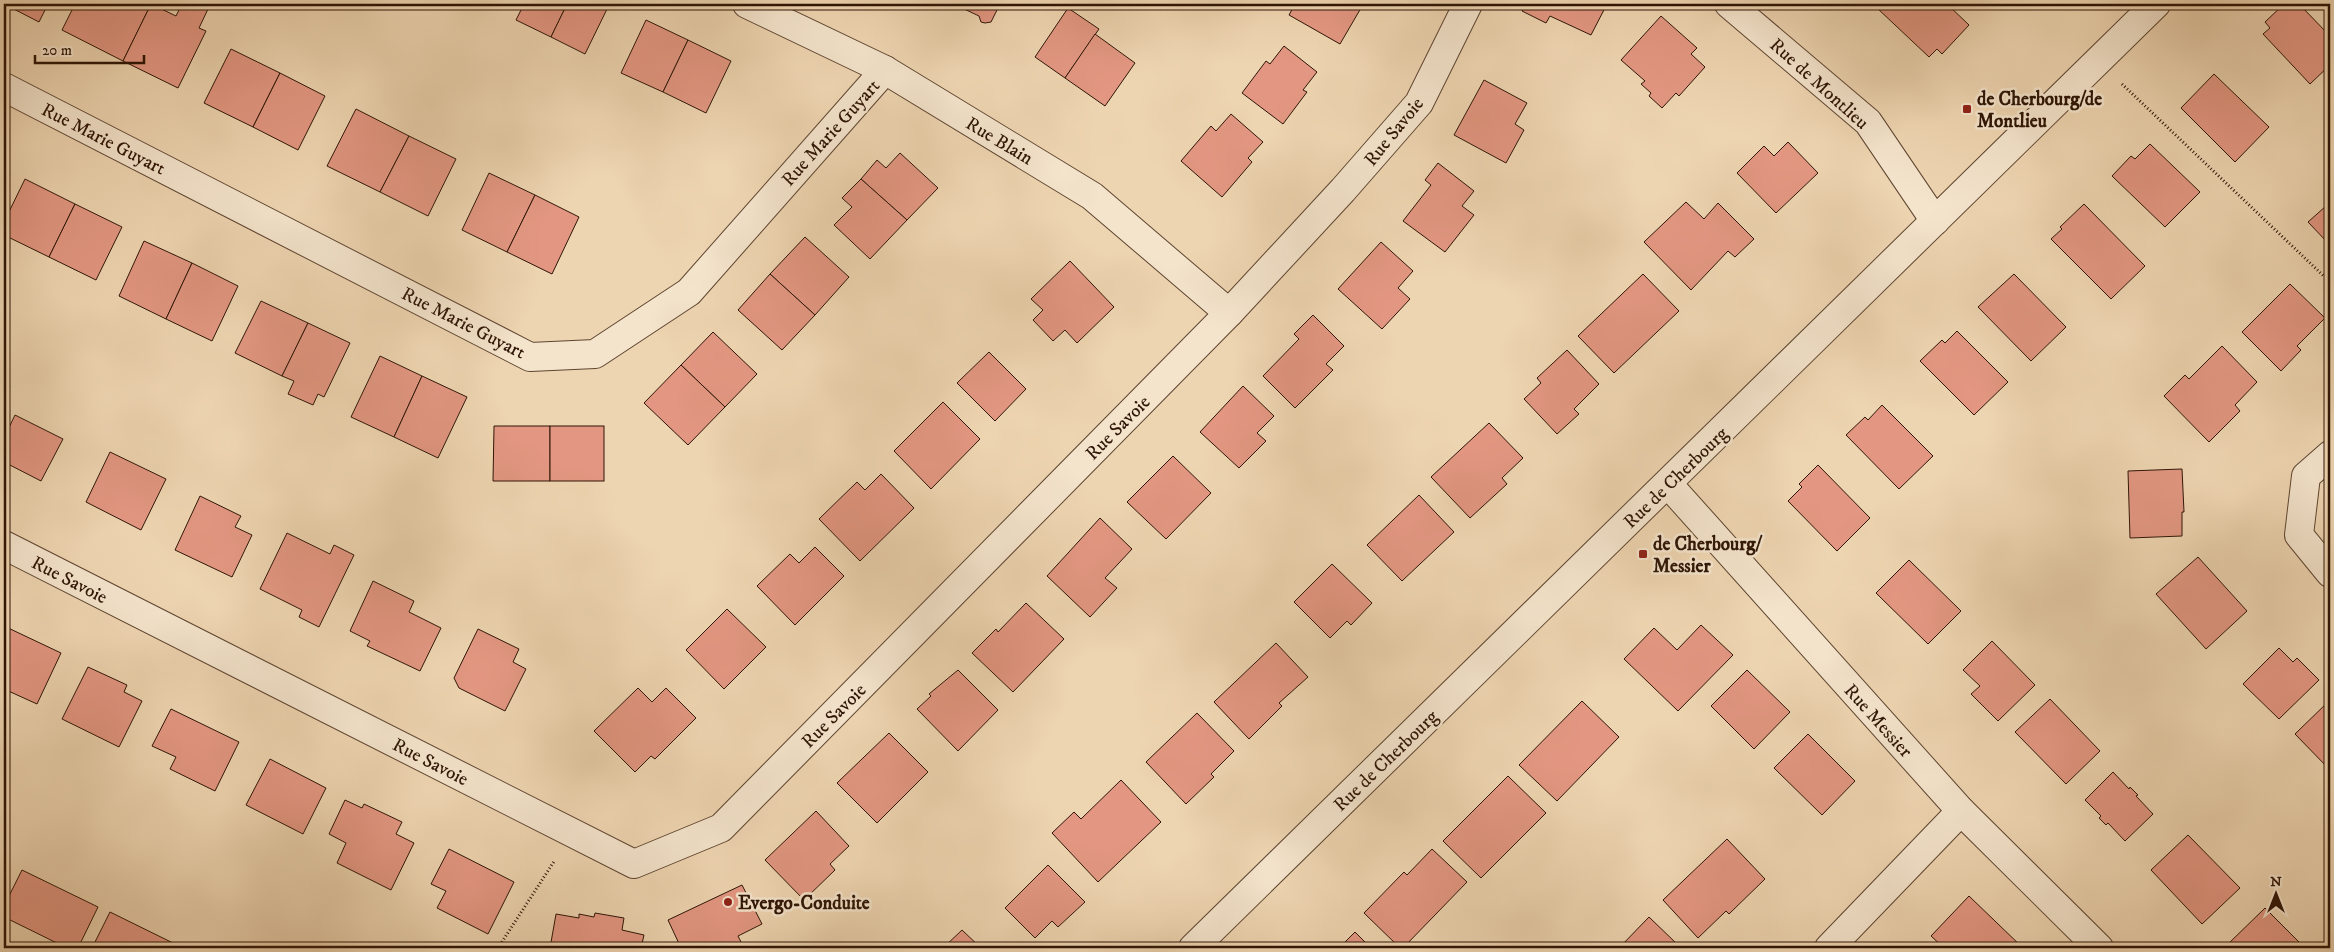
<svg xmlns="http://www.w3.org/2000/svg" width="2334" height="952" viewBox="0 0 2334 952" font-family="'IM FELL DW Pica',serif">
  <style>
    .building { fill: #e39782; stroke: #2e1506 }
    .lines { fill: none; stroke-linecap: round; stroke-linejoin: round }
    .minor-casing { stroke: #5e4531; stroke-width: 30 }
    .tertiary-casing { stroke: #5e4531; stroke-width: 30 }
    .path { stroke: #2e1506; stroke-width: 3; stroke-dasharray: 1 2.5; stroke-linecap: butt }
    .minor { stroke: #f4e4cc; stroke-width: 28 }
    .tertiary { stroke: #f4e4cc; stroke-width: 28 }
    .poi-dot { fill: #8f2418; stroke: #f4e4cc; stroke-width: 2 }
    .labels { text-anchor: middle; stroke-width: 5; stroke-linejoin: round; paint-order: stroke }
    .street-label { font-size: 19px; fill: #2e1506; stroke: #f4e4cc }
    .poi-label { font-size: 19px; font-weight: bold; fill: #2e1506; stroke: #f4e4cc; text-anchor: start }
  </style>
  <rect width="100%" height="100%" fill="#eed5b1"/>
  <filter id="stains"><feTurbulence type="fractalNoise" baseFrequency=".004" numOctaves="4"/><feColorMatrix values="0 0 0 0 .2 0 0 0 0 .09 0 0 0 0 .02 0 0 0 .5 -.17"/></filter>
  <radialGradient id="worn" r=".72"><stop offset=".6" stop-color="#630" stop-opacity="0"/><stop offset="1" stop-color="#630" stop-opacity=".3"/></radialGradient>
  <!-- building -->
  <g class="building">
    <path d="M4 4H48L39 22Z"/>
    <path d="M75 4H151L123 61 62 30Z"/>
    <path d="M151 4 176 16 182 4H197L208 9 199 28 206 31 178 88 123 61Z"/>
    <path d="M524 4H567L551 37 516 20Z"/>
    <path d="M567 4 609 5 585 54 551 37Z"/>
    <path d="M962 4H1000L991 22 985 23 981 22 979 16 960 7Z"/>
    <path d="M1295 4H1355L1361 8 1340 44 1289 15Z"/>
    <path d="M1526 4H1607L1591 35 1550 16 1546 23 1522 11Z"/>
    <path d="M1881 4H1947L1969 25 1942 54 1937 49 1929 57 1877 8Z"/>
    <path d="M2284 4H2299L2330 36V65L2310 84 2263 34 2270 28 2265 22Z"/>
    <path d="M1068 8 1099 29 1065 78 1035 57Z"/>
    <path d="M1661 16 1697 48 1691 54 1705 67 1679 96 1676 93 1662 108 1649 96 1651 93 1641 84 1645 81 1621 60Z"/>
    <path d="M646 20 688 40 663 92 621 73Z"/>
    <path d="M1095 34 1135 63 1105 106 1065 78Z"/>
    <path d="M688 40 731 61 706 113 663 92Z"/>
    <path d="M1284 46 1317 72 1303 90 1307 92 1283 124 1242 93 1266 61 1270 64Z"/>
    <path d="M231 49 280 73 253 127 204 103Z"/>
    <path d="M280 73 325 96 298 150 253 127Z"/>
    <path d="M2214 74 2269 127 2235 162 2181 108Z"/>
    <path d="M1484 80 1527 103 1515 124 1524 130 1506 163 1454 135Z"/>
    <path d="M356 109 409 136 380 192 327 166Z"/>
    <path d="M1231 114 1263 142 1248 158 1252 162 1222 197 1181 161 1211 126 1216 131Z"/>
    <path d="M409 136 456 159 428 216 380 192Z"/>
    <path d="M1788 142 1818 173 1776 213 1737 173 1764 146 1774 156Z"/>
    <path d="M2150 144 2200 192 2165 227 2112 176 2131 156 2135 159Z"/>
    <path d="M900 153 938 188 907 220 861 179 877 160 886 168Z"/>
    <path d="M1438 163 1474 191 1462 206 1474 215 1445 252 1403 221 1431 185 1425 180Z"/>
    <path d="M489 173 535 195 507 252 462 230Z"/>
    <path d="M25 179 75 204 49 257 4 235V222Z"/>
    <path d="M861 179 907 220 870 259 834 225 852 207 842 198Z"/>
    <path d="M535 195 579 217 552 274 507 252Z"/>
    <path d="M1686 202 1704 219 1718 203 1754 239 1735 257 1728 251 1691 290 1644 242Z"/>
    <path d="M75 204 122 227 96 280 49 257Z"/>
    <path d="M2084 204 2145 266 2111 299 2051 239 2062 229 2060 227Z"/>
    <path d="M2326 206 2330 210V241L2328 243 2308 222Z"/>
    <path d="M805 237 849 277 815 315 770 274Z"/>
    <path d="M144 241 192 263 166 319 119 296Z"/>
    <path d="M1381 242 1413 271 1398 288 1410 299 1382 329 1338 289Z"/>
    <path d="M1070 261 1114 307 1077 343 1065 330 1053 341 1033 320 1043 310 1031 299Z"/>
    <path d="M192 263 238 286 212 341 166 319Z"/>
    <path d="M770 274 815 315 782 350 738 310Z"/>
    <path d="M1643 274 1679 311 1614 373 1578 336Z"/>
    <path d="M2014 274 2066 327 2031 361 1978 307Z"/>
    <path d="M2290 284 2325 318 2297 346 2301 350 2281 371 2242 332Z"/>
    <path d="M261 301 308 323 282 376 235 353Z"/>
    <path d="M1313 315 1344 346 1326 364 1333 370 1295 408 1263 376 1299 339 1294 334Z"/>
    <path d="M308 323 350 343 324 397 318 394 313 405 288 394 294 381 282 376Z"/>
    <path d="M1957 331 2008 382 1974 415 1920 361 1942 340 1945 343Z"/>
    <path d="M713 332 757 374 725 407 681 365Z"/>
    <path d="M2222 346 2257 382 2235 405 2240 411 2209 442 2164 396 2185 375 2189 379Z"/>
    <path d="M1567 350 1599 384 1574 409 1579 414 1557 434 1524 399 1541 383 1537 378Z"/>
    <path d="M989 352 1026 389 995 421 957 383Z"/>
    <path d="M380 356 422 376 394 437 351 417Z"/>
    <path d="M681 365 725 407 688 445 644 403Z"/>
    <path d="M422 376 467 397 438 458 394 437Z"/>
    <path d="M4 383 10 386 4 398Z"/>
    <path d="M1243 386 1274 416 1257 433 1266 441 1239 468 1200 432Z"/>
    <path d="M943 402 980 439 931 489 894 451Z"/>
    <path d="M1882 405 1933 456 1899 489 1846 435 1865 417 1868 420Z"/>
    <path d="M15 415 63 439 41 481 4 462V438Z"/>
    <path d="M1489 423 1523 458 1502 478 1507 484 1470 518 1431 477Z"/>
    <path d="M494 426H550V481H493Z"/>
    <rect x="550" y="426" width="54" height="55"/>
    <path d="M110 452 166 479 141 530 86 502Z"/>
    <path d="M1173 456 1211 493 1166 539 1127 502Z"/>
    <path d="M1818 465 1870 518 1837 551 1788 501 1802 487 1799 484Z"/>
    <path d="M2182 469 2184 512H2182V536L2130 538 2128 471Z"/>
    <path d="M881 474 914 508 860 561 819 519 857 482 865 490Z"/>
    <path d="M1419 495 1454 532 1402 581 1367 545Z"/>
    <path d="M200 496 241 516 235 527 252 535 232 577 175 550Z"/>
    <path d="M1100 518 1132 549 1105 578 1117 588 1090 617 1047 576Z"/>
    <path d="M287 533 330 554 334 545 354 555 319 627 299 617 302 610 260 589Z"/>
    <path d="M815 547 844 576 795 625 757 586 790 554 799 563Z"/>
    <path d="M2198 557 2247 611 2206 649 2156 594Z"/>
    <path d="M1909 560 1961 611 1928 644 1876 593Z"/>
    <path d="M1332 564 1372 603 1351 625 1347 621 1330 638 1294 602Z"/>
    <path d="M373 581 414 601 409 612 441 628 420 671 367 646 370 641 350 631Z"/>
    <path d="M1026 603 1064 639 1013 692 972 653 996 629 998 632Z"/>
    <path d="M727 609 766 647 724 689 686 650Z"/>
    <path d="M1701 625 1733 655 1678 711 1624 659 1654 628 1677 650Z"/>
    <path d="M4 626 61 653 37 704 4 689Z"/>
    <path d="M478 629 519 649 513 662 526 669 505 711 459 688 454 678Z"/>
    <path d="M1992 641 2035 685 1998 721 1971 694 1980 686 1963 670Z"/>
    <path d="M1276 643 1308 677 1279 703 1282 706 1249 739 1214 702Z"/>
    <path d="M2279 648 2293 662 2297 658 2319 680 2279 719 2243 684Z"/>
    <path d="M88 667 127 685 124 692 142 701 119 747 62 719Z"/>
    <path d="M958 670 998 710 958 751 917 709 931 696 929 694Z"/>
    <path d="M1747 670 1790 712 1754 749 1711 706Z"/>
    <path d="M638 688 652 702 666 688 696 718 655 759 651 756 635 772 594 731Z"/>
    <path d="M2050 699 2100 751 2066 784 2015 732Z"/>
    <path d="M2330 700V770L2295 734Z"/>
    <path d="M1582 701 1619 737 1557 801 1519 765Z"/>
    <path d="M171 709 239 742 215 791 170 769 176 757 152 746Z"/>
    <path d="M1197 713 1234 751 1211 774 1214 777 1186 804 1146 762Z"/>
    <path d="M889 733 928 772 877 823 837 783Z"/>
    <path d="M1808 734 1855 781 1822 815 1774 768Z"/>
    <path d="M270 759 326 788 303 834 246 805Z"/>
    <path d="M2113 772 2129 789 2130 787 2138 795 2136 796 2153 814 2125 841 2108 823 2106 825 2099 818 2101 816 2085 800Z"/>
    <path d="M1508 776 1546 813 1481 878 1443 841Z"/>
    <path d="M1121 780 1161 822 1098 882 1052 833 1074 812 1081 819Z"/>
    <path d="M345 800 362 808 364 804 402 822 396 834 414 843 391 890 337 863 346 843 329 834Z"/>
    <path d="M816 811 849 846 830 864 835 870 804 900 765 860Z"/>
    <path d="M2188 835 2240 888 2202 924 2151 870Z"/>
    <path d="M1727 839 1765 879 1729 914 1726 911 1698 938 1663 900Z"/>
    <path d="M449 849 514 882 488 934 437 908 446 891 431 884Z"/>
    <path d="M1432 849 1467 882 1403 948H1400L1364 913 1404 872 1407 875Z"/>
    <path d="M1048 865 1085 902 1058 927 1052 921 1035 938 1005 908Z"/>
    <path d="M22 870 98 907 78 948H67L4 917V906Z"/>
    <path d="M742 885 762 924 738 936 743 946 739 948H681L668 920Z"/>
    <path d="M1969 896 2023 948H1944L1931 936Z"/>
    <path d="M2265 908 2305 948 2225 947Z"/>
    <path d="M110 912 173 943 170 948H92Z"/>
    <path d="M595 913 624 918 622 930 644 935 641 948H550L556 914 579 918V914L594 917Z"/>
    <path d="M1649 917 1677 944 1672 948H1619Z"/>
    <path d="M962 930 981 948H943Z"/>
    <path d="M1355 932 1371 948H1339Z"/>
  </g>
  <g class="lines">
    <defs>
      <g id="minor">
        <path d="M747 4 885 70 1092 196 1229 313"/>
        <path d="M1729 4 1868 122 1935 221"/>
        <path d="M4 87 530 357 595 354 689 292 885 70"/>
        <path d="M2330 455 2306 476 2299 535 2330 573"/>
        <path d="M1668 484 1961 811 2099 948"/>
        <path d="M4 545 634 864 721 828 1229 313 1343 190 1419 103 1468 4"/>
        <path d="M1829 948 1961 811"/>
      </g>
      <path id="tertiary" d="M1193 948 2156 4"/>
    </defs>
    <!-- minor casing -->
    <use href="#minor" class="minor-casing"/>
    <!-- tertiary casing -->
    <use href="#tertiary" class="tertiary-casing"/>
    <!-- path -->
    <g class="path">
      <path d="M2122 84 2330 282"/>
      <path d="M498 948 555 860"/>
    </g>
    <!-- minor -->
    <use href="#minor" class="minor"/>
    <!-- tertiary -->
    <use href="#tertiary" class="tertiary"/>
  </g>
  <!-- markers -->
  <g class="poi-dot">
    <rect x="1962" y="104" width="10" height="10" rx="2.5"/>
    <rect x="1638" y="549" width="10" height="10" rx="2.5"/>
    <circle cx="728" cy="902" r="5"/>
  </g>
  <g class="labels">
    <!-- street labels -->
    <g class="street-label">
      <text transform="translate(1820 83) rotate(42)" y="7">Rue de Montlieu</text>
      <text transform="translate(1393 131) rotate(-51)" y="7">Rue Savoie</text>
      <text transform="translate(830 132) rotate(-48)" y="7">Rue Marie Guyart</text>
      <text transform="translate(104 138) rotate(27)" y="7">Rue Marie Guyart</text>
      <text transform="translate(1000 140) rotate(31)" y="7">Rue Blain</text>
      <text transform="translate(464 322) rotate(27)" y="7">Rue Marie Guyart</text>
      <text transform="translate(1117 427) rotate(-45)" y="7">Rue Savoie</text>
      <text transform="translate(1675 477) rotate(-44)" y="7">Rue de Cherbourg</text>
      <text transform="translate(70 579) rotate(27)" y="7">Rue Savoie</text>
      <text transform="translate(833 715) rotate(-45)" y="7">Rue Savoie</text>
      <text transform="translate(1879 720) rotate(48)" y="7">Rue Messier</text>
      <text transform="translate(1385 760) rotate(-44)" y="7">Rue de Cherbourg</text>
      <text transform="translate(431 761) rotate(27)" y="7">Rue Savoie</text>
    </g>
    <!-- poi labels -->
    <g class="poi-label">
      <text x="1977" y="105">de Cherbourg/de<tspan x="1977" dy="22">Montlieu</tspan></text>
      <text x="1653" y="550">de Cherbourg/<tspan x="1653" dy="22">Messier</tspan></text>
      <text x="738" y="909">Evergo-Conduite</text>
    </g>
  </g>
  <!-- margin -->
  <rect width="2334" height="952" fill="none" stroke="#eed5b1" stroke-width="20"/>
  <rect x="5" y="5" width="2324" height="942" fill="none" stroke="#2e1506" stroke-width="2.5"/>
  <rect x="10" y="10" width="2314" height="932" fill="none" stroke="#2e1506"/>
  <!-- north arrow -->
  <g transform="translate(2276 894)" stroke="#f4e4cc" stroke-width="4" paint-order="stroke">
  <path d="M0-4L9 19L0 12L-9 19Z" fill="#2e1506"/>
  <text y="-8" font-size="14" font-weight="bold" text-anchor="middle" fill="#2e1506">N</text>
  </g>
  <!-- scale -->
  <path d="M35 55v8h109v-8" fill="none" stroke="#2e1506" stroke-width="2.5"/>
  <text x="42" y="55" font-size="15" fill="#2e1506" stroke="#f4e4cc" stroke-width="4" paint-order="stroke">20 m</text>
  <rect width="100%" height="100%" filter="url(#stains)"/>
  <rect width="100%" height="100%" fill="url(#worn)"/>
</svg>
